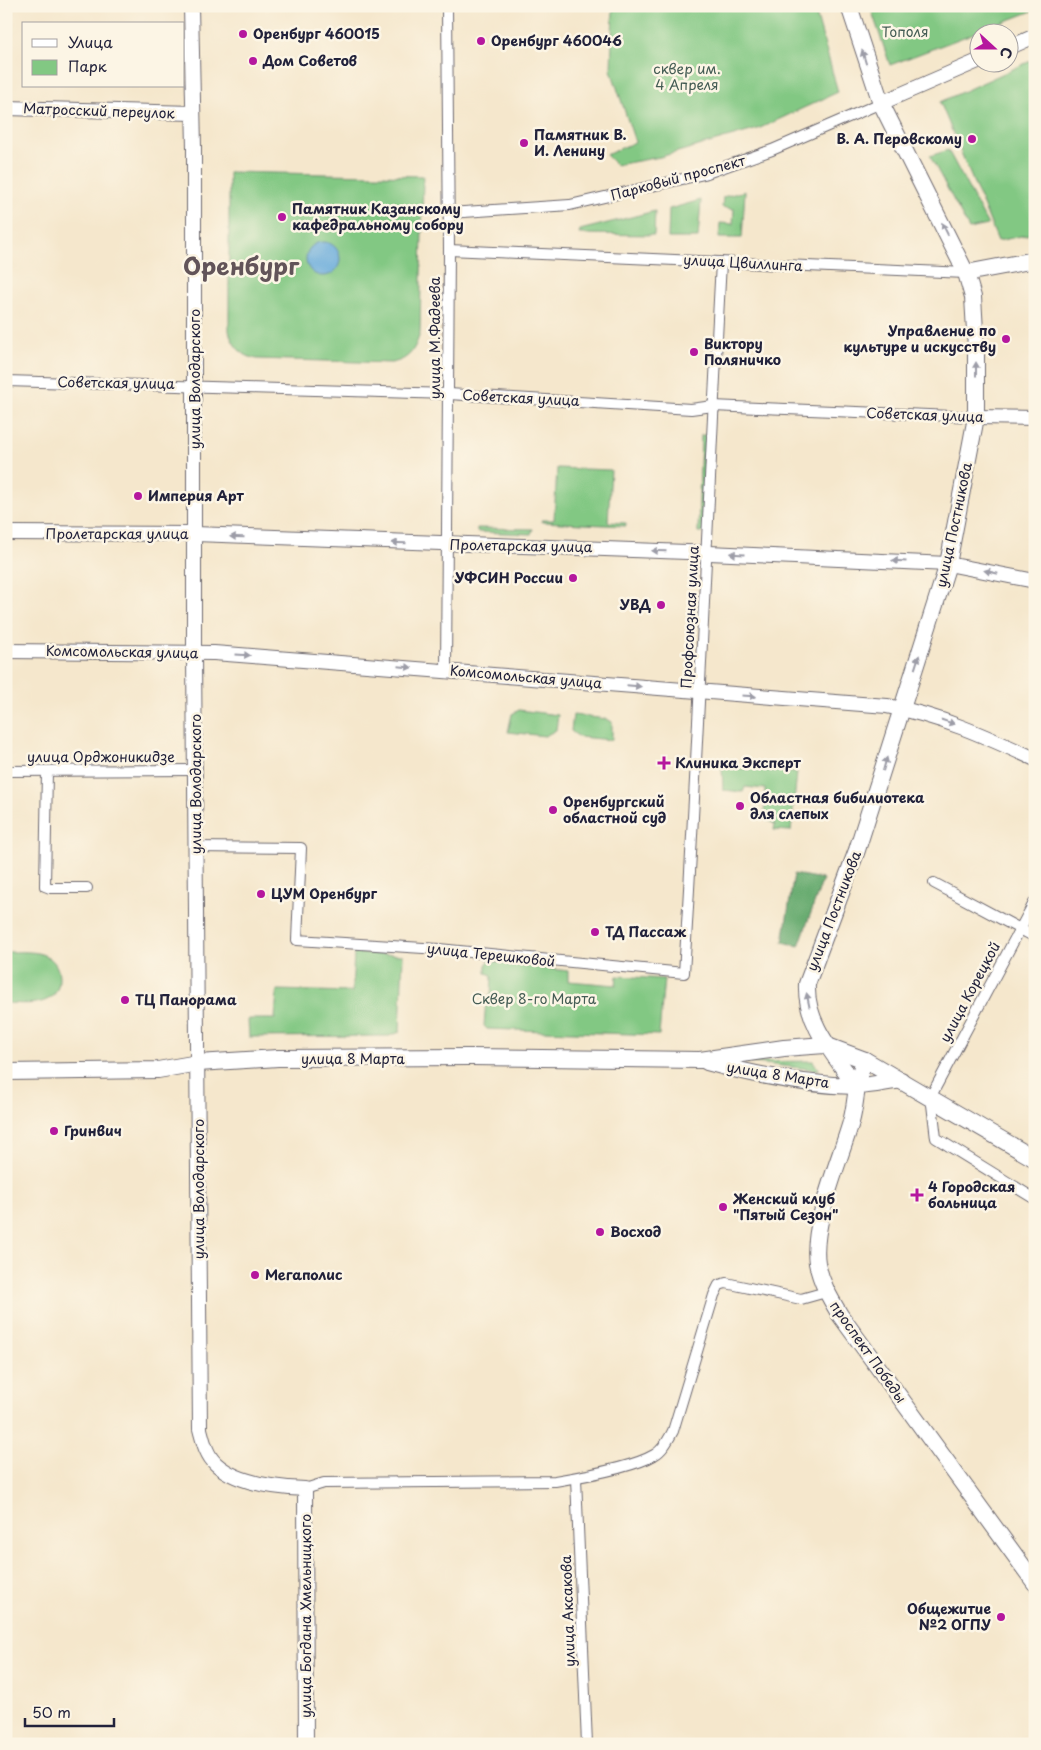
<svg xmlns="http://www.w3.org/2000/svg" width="1041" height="1750" viewBox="0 0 1041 1750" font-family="'Playpen Sans',sans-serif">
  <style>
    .green { fill: #82c883; stroke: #52755f }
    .forest { fill: #69ac71; stroke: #466756 }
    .water { fill: #67abdc; stroke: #44668c }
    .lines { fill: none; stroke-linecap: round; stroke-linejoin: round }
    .street-casing { stroke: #6c676e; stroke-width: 12 }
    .secondary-casing { stroke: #6c676e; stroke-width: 16 }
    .primary-casing { stroke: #6c676e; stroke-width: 18 }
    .street { stroke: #fff; stroke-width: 10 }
    .secondary { stroke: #fff; stroke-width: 14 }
    .primary { stroke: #fff; stroke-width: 16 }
    .oneway { fill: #9c9ca7 }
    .poi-dot { fill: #b5179e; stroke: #fcf5e5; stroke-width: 2 }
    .labels { text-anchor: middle; stroke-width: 5; stroke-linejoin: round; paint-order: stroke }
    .park-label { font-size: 14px; fill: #445c54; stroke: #fcf5e5 }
    .poi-label { font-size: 14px; font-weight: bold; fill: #22223b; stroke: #fcf5e5; text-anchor: start }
    .street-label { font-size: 14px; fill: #22223b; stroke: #fcf5e5 }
    .town-label { font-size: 24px; font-weight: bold; fill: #625459; stroke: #fcf5e5 }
  </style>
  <rect width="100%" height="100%" fill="#fcf5e5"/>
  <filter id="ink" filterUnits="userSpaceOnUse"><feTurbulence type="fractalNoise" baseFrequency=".02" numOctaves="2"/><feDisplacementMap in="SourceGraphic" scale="10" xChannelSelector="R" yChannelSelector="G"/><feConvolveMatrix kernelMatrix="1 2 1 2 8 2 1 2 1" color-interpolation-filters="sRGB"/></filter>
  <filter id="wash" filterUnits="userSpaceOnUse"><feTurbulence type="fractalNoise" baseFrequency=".0096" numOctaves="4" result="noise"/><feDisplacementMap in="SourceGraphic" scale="20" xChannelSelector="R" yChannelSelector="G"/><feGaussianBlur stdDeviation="1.12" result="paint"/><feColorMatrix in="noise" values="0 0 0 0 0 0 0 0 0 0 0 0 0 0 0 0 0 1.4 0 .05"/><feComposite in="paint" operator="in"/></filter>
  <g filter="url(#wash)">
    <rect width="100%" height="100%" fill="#f5e7cc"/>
    <!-- green -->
    <g class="green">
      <path d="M613 6H814L838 92 758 129 660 157 616 165 606 155 635 142 611 70Z"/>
      <path d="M870 6H1035V10L890 65Z"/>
      <path d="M1035 59V233L998 241 940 102Z"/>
      <path d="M948 150 988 225 969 229 930 156Z"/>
      <path d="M229 172 423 176 420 333C415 350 409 360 391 363L257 359C241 356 233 346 229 331Z"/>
      <path d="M745 191 742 238H719L720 223 733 224 734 209 722 207 723 197Z"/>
      <path d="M701 200 698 238H668L669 209Z"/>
      <path d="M655 211 654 235 579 234 580 230Z"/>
      <path d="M701 435H708L705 532H698Z"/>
      <path d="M557 468 611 470 608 522 626 523V526L542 522V520H554Z"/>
      <path d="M477 528 533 529 531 534 477 532Z"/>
      <path d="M519 710 558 715 556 730 545 736 508 732 512 714Z"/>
      <path d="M573 715 607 719 612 722V740L579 737 571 731Z"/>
      <path d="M722 767 797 773 791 831 774 830 775 824 764 819 765 789 745 787 743 792 723 790Z"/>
      <path d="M6 952C19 952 37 950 48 957 55 961 59 969 59 977 60 1008 28 1004 6 1003Z"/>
      <path d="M354 953 403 955 400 1032 389 1036 249 1037 248 1019H275L277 990 352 992Z"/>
      <path d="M489 961 568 971V981L616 985 617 976 664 979 659 1035 487 1029 484 1026 486 998 491 995 492 975 486 973V965Z"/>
      <path d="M813 1061 819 1070 745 1062Z"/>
    </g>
    <!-- forest -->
    <path class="forest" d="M794 874 823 879 799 946 783 942Z"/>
    <!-- water -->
    <circle class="water" cx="323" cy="259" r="17"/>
  </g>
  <g filter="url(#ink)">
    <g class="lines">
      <defs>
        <g id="street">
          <path d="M449 213 570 205 704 174 772 150 881 103"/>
          <path d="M449 250 966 273"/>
          <path d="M6 381 449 394 691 409 713 406 976 417"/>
          <path d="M446 671 449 250 447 6"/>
          <path d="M6 771 196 770"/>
          <path d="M47 771 45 886 50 888H87"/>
          <path d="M196 847 301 848 297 940 439 949 684 973C699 736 708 499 721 263"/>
          <path d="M934 883 1035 937"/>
          <path d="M1035 901 931 1096 936 1138 1035 1199"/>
          <path d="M576 1478 587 1744"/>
          <path d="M305 1489 324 1483 555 1481C579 1477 634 1467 654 1455 663 1450 668 1440 673 1431L714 1295 719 1285 726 1283 801 1299 826 1292"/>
        </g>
        <g id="secondary">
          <path d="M191 6 194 148V653L200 1429C203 1440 206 1455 216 1464 238 1484 277 1488 305 1489L306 1744"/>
          <path d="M1008 48 1035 36"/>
          <path d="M881 103 978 61"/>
          <path d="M6 108 193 113"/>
          <path d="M976 417 1035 418"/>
          <path d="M6 533 195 534 687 552 948 564 1035 581"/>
          <path d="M6 651 214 653 887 706C939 715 987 737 1035 759"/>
        </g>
        <g id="primary">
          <path d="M849 6 881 103 966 273 973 297 976 348V417L948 564 857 850 807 984C805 1024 835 1055 856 1086"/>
          <path d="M966 273 1035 260"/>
          <path d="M865 1060C855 1080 857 1101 851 1122 840 1160 811 1225 817 1263 821 1283 830 1298 840 1315L1035 1583"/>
          <path d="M707 1062C754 1075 806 1085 855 1086 870 1086 886 1082 901 1080"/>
          <path d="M6 1072 158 1070 198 1063 278 1058 470 1057 700 1060 784 1048 825 1045 865 1060 1035 1159"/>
        </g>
      </defs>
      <!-- street casing -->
      <use href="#street" class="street-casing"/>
      <!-- secondary casing -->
      <use href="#secondary" class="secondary-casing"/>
      <!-- primary casing -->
      <use href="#primary" class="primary-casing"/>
      <!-- street -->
      <use href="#street" class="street"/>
      <!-- secondary -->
      <use href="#secondary" class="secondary"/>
      <!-- primary -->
      <use href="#primary" class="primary"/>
    </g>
    <!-- one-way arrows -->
    <defs><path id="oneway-solid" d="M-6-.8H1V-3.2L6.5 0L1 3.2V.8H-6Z" transform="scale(1.25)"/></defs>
    <g class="oneway">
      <use href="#oneway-solid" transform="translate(864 57) rotate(-107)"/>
      <use href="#oneway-solid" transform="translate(945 229) rotate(-117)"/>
      <use href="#oneway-solid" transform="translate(976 369) rotate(-90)"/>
      <use href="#oneway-solid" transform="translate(237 537) rotate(-178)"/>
      <use href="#oneway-solid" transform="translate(399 543) rotate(-178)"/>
      <use href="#oneway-solid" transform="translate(659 551) rotate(-178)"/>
      <use href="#oneway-solid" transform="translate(737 554) rotate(-177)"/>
      <use href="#oneway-solid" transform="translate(899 561) rotate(-177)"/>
      <use href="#oneway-solid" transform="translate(991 572) rotate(-167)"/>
      <use href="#oneway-solid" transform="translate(243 655) rotate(4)"/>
      <use href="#oneway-solid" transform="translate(917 662) rotate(-72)"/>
      <use href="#oneway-solid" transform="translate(405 667) rotate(5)"/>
      <use href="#oneway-solid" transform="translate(634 686) rotate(5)"/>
      <use href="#oneway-solid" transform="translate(749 696) rotate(4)"/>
      <use href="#oneway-solid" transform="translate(948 722) rotate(19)"/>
      <use href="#oneway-solid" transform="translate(885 764) rotate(-74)"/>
      <use href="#oneway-solid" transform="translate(808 1000) rotate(-102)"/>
    </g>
  </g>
  <!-- markers -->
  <g class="poi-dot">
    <circle cx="243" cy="34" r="5"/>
    <circle cx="481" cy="41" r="5"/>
    <circle cx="253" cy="61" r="5"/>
    <circle cx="972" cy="139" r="5"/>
    <circle cx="524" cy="143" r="5"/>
    <circle cx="282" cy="217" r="5"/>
    <circle cx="1006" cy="339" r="5"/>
    <circle cx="694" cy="352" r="5"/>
    <circle cx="138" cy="496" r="5"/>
    <circle cx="573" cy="578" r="5"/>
    <circle cx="661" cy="605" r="5"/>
    <path d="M661.5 755.5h5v5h5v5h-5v5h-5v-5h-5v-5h5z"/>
    <circle cx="740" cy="806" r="5"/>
    <circle cx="553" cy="810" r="5"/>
    <circle cx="261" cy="894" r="5"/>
    <circle cx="595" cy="932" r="5"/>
    <circle cx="125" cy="1000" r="5"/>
    <circle cx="54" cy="1131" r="5"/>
    <path d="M914.5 1187.5h5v5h5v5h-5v5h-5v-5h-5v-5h5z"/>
    <circle cx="723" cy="1207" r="5"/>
    <circle cx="600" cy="1232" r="5"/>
    <circle cx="255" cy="1275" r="5"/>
    <circle cx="1001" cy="1617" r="5"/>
  </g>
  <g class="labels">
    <!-- park labels -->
    <g class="park-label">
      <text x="905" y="37">Тополя</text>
      <text x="687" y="74">сквер им.<tspan x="687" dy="16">4 Апреля</tspan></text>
      <text x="534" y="1004">Сквер 8-го Марта</text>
    </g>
    <!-- poi labels -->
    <g class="poi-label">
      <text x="253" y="39">Оренбург 460015</text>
      <text x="491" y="46">Оренбург 460046</text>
      <text x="263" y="66">Дом Советов</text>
      <text x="534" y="140">Памятник В.<tspan x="534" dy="16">И. Ленину</tspan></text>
      <text x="962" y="144" text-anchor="end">В. А. Перовскому</text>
      <text x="292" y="214">Памятник Казанскому<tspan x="292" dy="16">кафедральному собору</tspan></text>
      <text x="996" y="336" text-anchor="end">Управление по<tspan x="996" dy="16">культуре и искусству</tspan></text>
      <text x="704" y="349">Виктору<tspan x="704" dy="16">Поляничко</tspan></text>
      <text x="148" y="501">Империя Арт</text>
      <text x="563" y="583" text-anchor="end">УФСИН России</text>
      <text x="651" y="610" text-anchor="end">УВД</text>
      <text x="675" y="768">Клиника Эксперт</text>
      <text x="750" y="803">Областная бибилиотека<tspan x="750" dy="16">для слепых</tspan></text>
      <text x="563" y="807">Оренбургский<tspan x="563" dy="16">областной суд</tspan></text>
      <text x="271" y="899">ЦУМ Оренбург</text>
      <text x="605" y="937">ТД Пассаж</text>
      <text x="135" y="1005">ТЦ Панорама</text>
      <text x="64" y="1136">Гринвич</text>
      <text x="928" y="1192">4 Городская<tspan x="928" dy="16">больница</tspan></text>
      <text x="733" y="1204">Женский клуб<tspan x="733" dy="16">"Пятый Сезон"</tspan></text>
      <text x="610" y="1237">Восход</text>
      <text x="265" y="1280">Мегаполис</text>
      <text x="991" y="1614" text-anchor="end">Общежитие<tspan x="991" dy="16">№2 ОГПУ</tspan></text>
    </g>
    <!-- street labels -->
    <g class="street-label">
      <text transform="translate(99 111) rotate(2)" y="5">Матросский переулок</text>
      <text transform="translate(678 178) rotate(-15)" y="5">Парковый проспект</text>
      <text transform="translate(743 263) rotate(3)" y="5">улица Цвиллинга</text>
      <text transform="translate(435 338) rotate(-90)" y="5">улица М.Фадеева</text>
      <text transform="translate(195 379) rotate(-90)" y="5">улица Володарского</text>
      <text transform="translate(116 383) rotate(1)" y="5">Советская улица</text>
      <text transform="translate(521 398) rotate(3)" y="5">Советская улица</text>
      <text transform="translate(925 415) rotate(2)" y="5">Советская улица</text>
      <text transform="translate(954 525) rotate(-78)" y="5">улица Постникова</text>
      <text x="117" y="539">Пролетарская улица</text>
      <text transform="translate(521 546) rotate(1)" y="5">Пролетарская улица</text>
      <text transform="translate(690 617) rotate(-87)" y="5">Профсоюзная улица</text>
      <text transform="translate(122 652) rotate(1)" y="5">Комсомольская улица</text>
      <text transform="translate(526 677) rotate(5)" y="5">Комсомольская улица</text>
      <text x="101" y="762">улица Орджоникидзе</text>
      <text transform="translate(196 784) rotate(-90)" y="5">улица Володарского</text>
      <text transform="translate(834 911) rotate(-69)" y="5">улица Постникова</text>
      <text transform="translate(491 955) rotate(6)" y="5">улица Терешковой</text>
      <text transform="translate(970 992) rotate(-62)" y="5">улица Корецкой</text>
      <text x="353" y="1064">улица 8 Марта</text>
      <text transform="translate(778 1075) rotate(9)" y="5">улица 8 Марта</text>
      <text transform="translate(199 1189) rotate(-90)" y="5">улица Володарского</text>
      <text transform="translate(868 1352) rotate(55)" y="5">проспект Победы</text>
      <text transform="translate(568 1611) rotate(-92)" y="5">улица Аксакова</text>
      <text transform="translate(306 1616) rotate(-90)" y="5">улица Богдана Хмельницкого</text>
    </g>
    <!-- town labels -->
    <g class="town-label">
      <text x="241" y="275">Оренбург</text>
    </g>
  </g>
  <!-- margin -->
  <rect width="1041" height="1750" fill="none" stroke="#fcf5e5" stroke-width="25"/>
  <!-- legend -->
  <rect x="22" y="22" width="162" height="65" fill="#fcf5e5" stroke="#a5a1a1"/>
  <rect x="32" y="39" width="25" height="8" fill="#ffffff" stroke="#a5a1a1"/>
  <text x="68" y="48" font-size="15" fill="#22223b">Улица</text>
  <rect x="32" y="60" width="25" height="15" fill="#82c883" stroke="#a5a1a1"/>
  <text x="68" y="72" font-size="15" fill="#22223b">Парк</text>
  <!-- north arrow -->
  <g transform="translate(994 48) rotate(111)"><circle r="24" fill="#fcf5e5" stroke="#a5a1a1"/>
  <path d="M0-4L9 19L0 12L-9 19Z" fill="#b5179e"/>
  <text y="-8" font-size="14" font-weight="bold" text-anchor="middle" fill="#22223b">С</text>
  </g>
  <!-- scale -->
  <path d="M25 1718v8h89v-8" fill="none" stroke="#22223b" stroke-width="2.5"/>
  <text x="32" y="1718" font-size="15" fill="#22223b" stroke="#fcf5e5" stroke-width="4" paint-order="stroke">50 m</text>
</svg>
